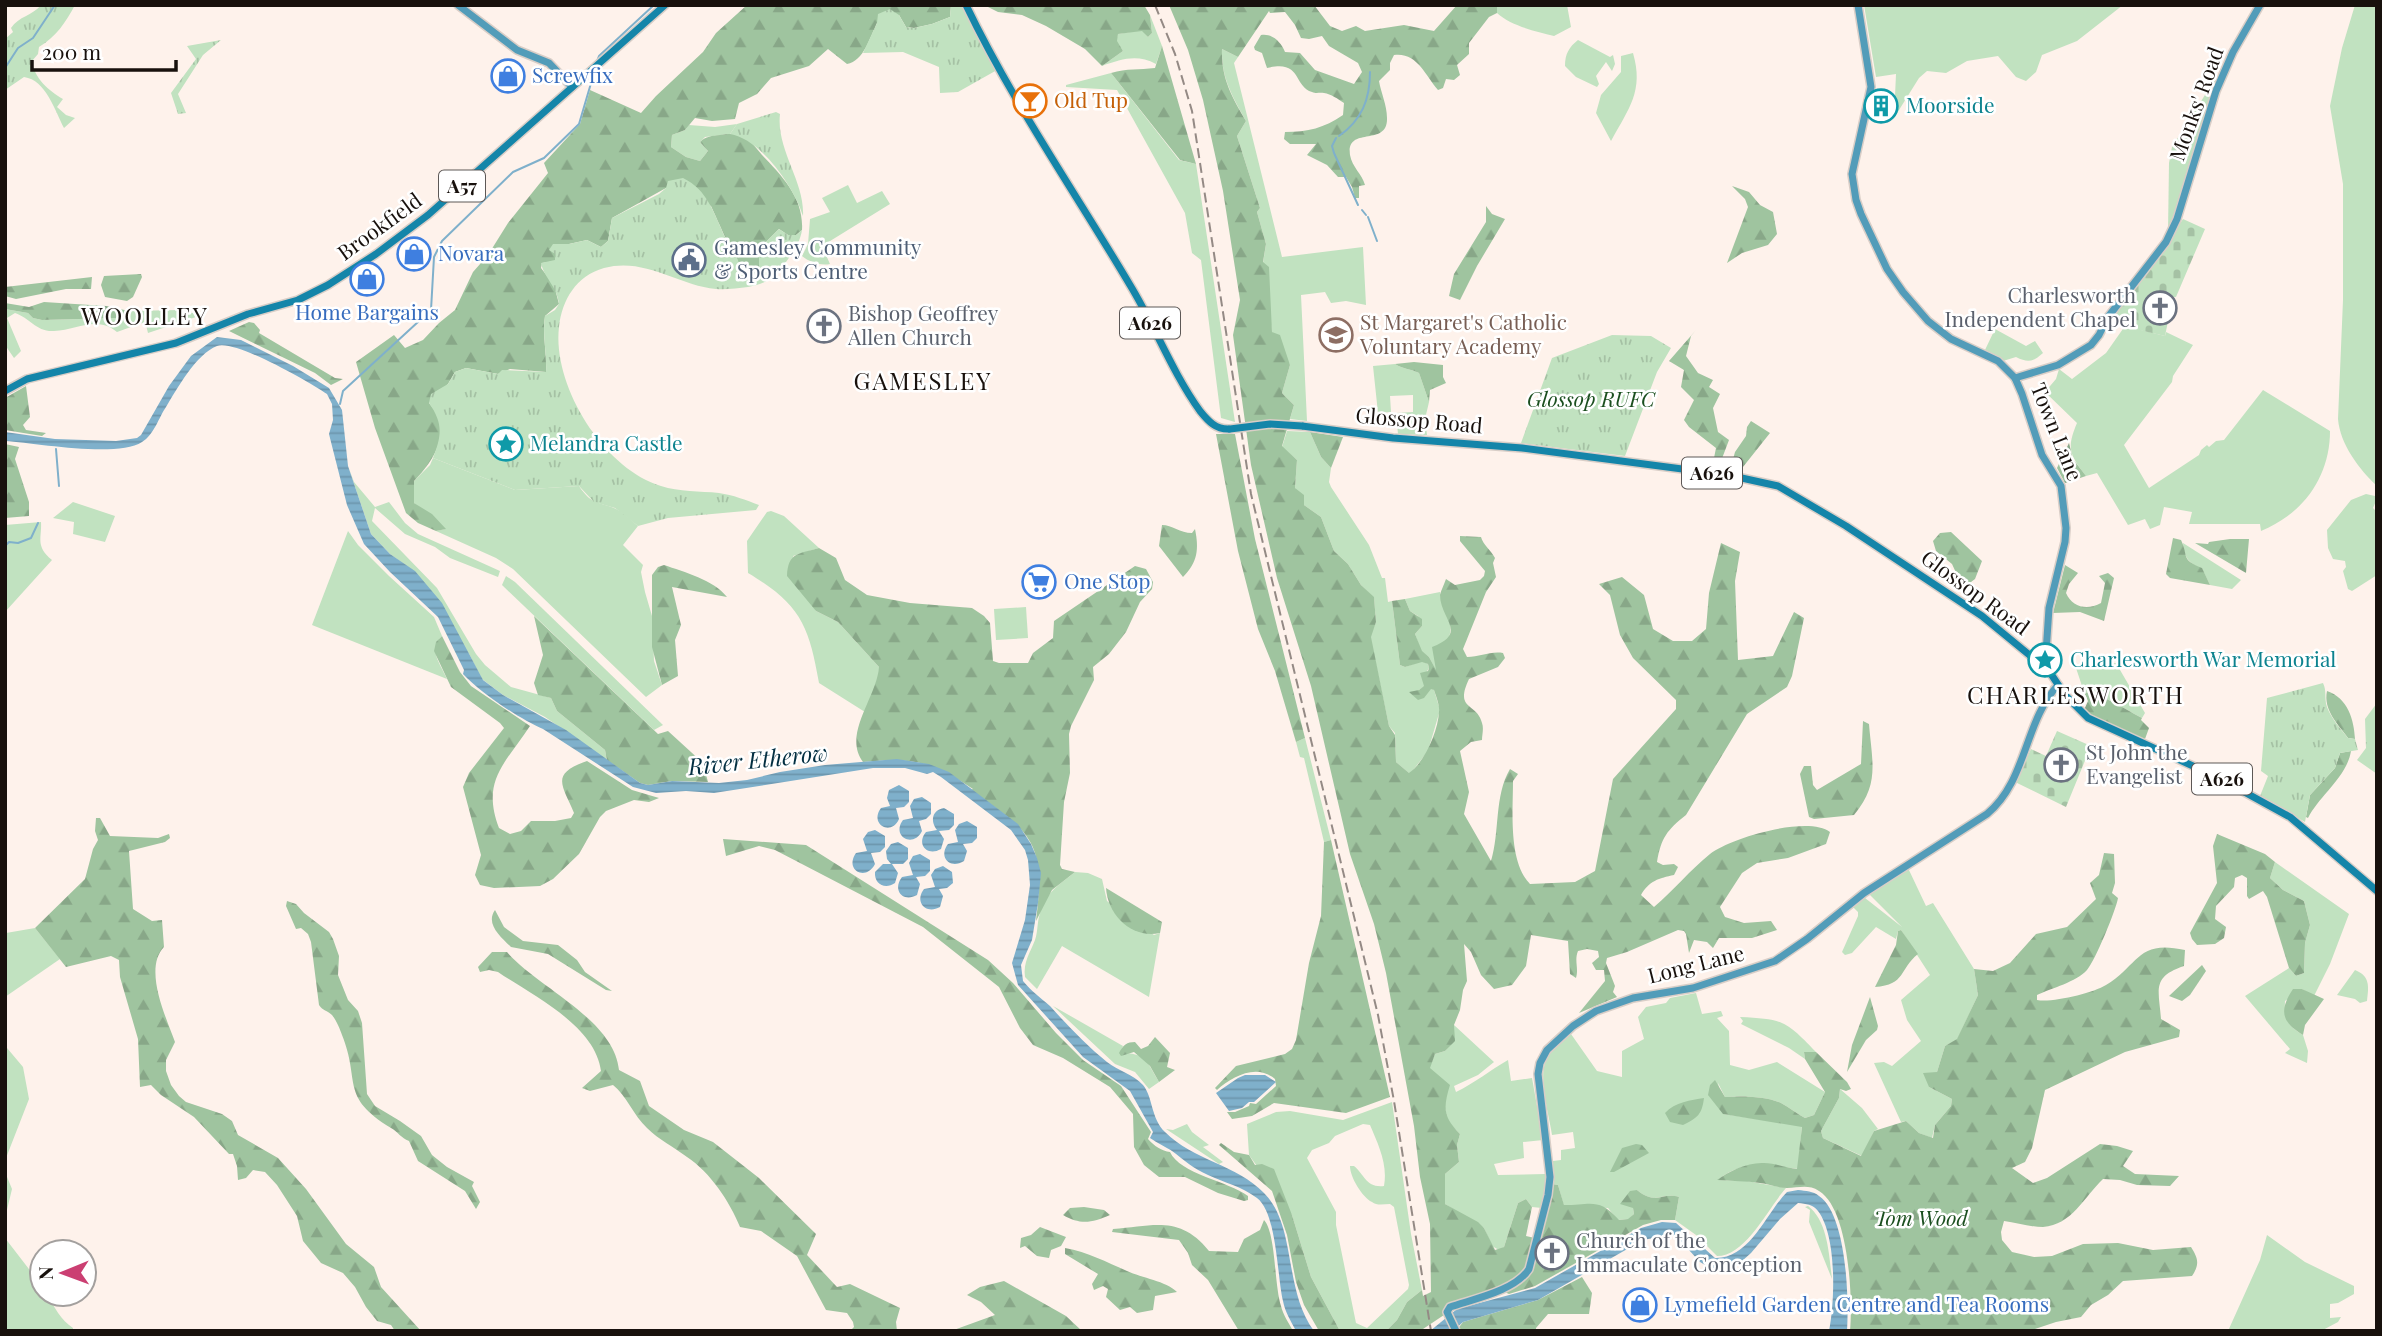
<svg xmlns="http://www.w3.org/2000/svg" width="2382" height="1336" viewBox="0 0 2382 1336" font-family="'Playfair Display',serif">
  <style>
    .green { fill: #c1e2c0; fill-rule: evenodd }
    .forest { fill: url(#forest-firs) }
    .cemetery { fill: url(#cemetery-stones) }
    .park { fill: url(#park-tufts) }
    .water { fill: url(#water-rules) }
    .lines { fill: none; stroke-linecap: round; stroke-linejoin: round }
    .stream { stroke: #7fb0cb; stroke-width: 2 }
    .secondary-casing { stroke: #d9cec7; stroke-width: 10 }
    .primary-casing { stroke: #d9cec7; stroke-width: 10 }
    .secondary { stroke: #529cb9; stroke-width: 7 }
    .primary { stroke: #1485a9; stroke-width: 7 }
    .rail { stroke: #948a85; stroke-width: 2; stroke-dasharray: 10 5; stroke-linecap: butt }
    .primary-bridge-casing { stroke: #d9cec7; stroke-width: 10; stroke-linecap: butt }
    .primary-bridge { stroke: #1485a9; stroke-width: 7 }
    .labels { text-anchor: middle; stroke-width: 5; stroke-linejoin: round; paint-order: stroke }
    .shield { fill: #fff; stroke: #5d5856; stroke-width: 2 }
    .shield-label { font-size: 19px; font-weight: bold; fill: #18110d }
    .shop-label { font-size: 21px; fill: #366cbe; stroke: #fff; text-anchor: start }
    .food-label { font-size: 21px; fill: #c56008; stroke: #fff; text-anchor: start }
    .street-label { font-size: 21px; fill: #18110d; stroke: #fff }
    .culture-label { font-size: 21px; fill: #0d838f; stroke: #fff; text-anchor: start }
    .service-label { font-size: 21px; fill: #4e5e75; stroke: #fff; text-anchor: start }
    .worship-label { font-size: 21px; fill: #5b616d; stroke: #fff; text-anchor: start }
    .education-label { font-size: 21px; fill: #785e54; stroke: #fff; text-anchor: start }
    .park-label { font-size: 21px; font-style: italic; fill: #1b4f1f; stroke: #fff }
    .water-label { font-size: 23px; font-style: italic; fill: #022e41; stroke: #fff }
    .quarter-label { font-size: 24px; letter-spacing: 2px; fill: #18110d; stroke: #fff }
  </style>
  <defs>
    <pattern id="forest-firs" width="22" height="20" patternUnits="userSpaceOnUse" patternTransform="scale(1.75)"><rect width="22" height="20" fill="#9fc49f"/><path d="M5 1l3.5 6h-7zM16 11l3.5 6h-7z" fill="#88a788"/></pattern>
    <pattern id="cemetery-stones" width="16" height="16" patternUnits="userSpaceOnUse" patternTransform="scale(1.75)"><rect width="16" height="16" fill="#c1e2c0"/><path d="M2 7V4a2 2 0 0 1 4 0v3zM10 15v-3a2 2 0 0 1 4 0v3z" fill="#a5c1a4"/></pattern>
    <pattern id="park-tufts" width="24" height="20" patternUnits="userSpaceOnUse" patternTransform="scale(1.75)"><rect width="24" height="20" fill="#c1e2c0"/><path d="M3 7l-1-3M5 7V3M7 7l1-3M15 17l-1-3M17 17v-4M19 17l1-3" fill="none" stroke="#a5c1a4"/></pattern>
    <pattern id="water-rules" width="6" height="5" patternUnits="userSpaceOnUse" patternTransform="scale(1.75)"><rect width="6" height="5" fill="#7fb0cb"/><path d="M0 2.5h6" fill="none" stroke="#6d96ad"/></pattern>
  </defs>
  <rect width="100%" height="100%" fill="#fef2eb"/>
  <!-- green -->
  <g class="green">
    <path d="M1496 5H1567L1571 27 1554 36C1535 31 1511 26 1497 13Z"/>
    <path d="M1864 5H2123L2077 41 2042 55 2036 72 2026 81 2016 77 1998 56 1967 61 1946 73 1927 71 1919 78 1894 118 1896 74 1876 77Z"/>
    <path d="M2355 5H2377V486C2359 469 2340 444 2338 419L2343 300V184L2330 106 2342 48Z"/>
    <path d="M1150 15 1162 46 1156 64C1137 54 1122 59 1102 66L1123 51 1116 41 1118 34 1142 30 1148 37 1152 33Z"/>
    <path d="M1578 40 1610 57 1613 55 1615 64 1612 71 1606 62 1596 76 1599 84 1597 87 1576 77 1565 66C1565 54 1569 47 1578 40Z"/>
    <path d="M1222 49 1238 57 1234 63 1282 257 1363 247 1366 305 1346 301 1331 303 1325 292 1301 295 1307 421 1290 419 1294 405 1282 393 1290 365 1272 332 1263 263 1266 244 1257 212 1260 208 1237 136 1246 121C1232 96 1221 77 1222 49Z"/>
    <path d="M1633 53C1644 91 1629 108 1611 141L1596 113 1601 95 1621 72V56Z"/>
    <path d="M1111 73 1179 160 1196 164 1235 422 1221 418 1201 260 1192 253 1185 213 1117 90 1066 87V85Z"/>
    <path d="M2217 76 2218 81 2168 232 2169 163 2172 147Z"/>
    <path d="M737 124 730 134 705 137 700 142 708 151 700 161 686 157 671 147 672 135 685 130 689 125 715 127Z"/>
    <path d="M848 185 857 203 882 191 890 204 822 246 830 264C821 266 809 262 802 256L808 244 810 219 830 212 822 198Z"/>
    <path d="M5 309 28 313 33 318 42 320 118 318 129 311 179 310 202 315 148 333 146 325 142 323 117 332C97 315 77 330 54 331 36 332 30 318 15 313L7 318 21 351 14 358 5 345Z"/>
    <path d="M2125 326 2165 336 2166 332 2193 345 2173 376 2172 382 2124 445 2149 488 2199 455 2201 450 2207 445 2209 447 2216 441 2224 440 2263 390 2330 431C2330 477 2303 514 2261 531L2260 524H2189L2192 512 2164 507 2160 525 2150 529 2145 519 2128 525 2097 473 2086 476C2070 455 2066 449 2077 423L2045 392 2056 379 2059 369 2072 379 2106 353Z"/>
    <path d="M1995 329 2026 346 2035 341 2043 353C2033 362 2028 363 2016 357L2003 361 1985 350Z"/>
    <path d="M1395 364C1403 369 1411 369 1419 373L1429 402 1425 419 1427 435 1398 434 1396 413 1413 412V395L1390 396 1391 412 1378 413 1373 366Z"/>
    <path d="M1287 431 1310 432 1321 457 1331 468 1329 482 1331 487 1369 545 1382 578H1385L1388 602 1392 601 1400 665 1405 667 1422 661 1428 664 1429 668 1423 678 1425 686 1419 690 1426 692 1431 688 1434 690 1440 710 1428 751 1410 774 1396 762 1395 733 1389 726 1370 636 1376 622 1374 598 1361 585 1348 564 1334 551 1321 517 1304 505 1295 488 1297 460 1282 447Z"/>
    <path d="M433 458 515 490 579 486C591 504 596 501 614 508 622 511 631 520 638 526L623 545 643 565 641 572 645 592 652 616 654 661 662 685 646 697 513 569 496 558 436 531 445 529 414 503V481L430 465Z"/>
    <path d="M348 466 354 482 375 507 389 502 405 523 418 534 500 571 498 577 450 558 435 547 405 534 375 508 372 521 437 588 476 654 485 665 511 687 551 698 557 711 605 750 607 760 545 717 503 695 482 679 469 654 415 572 390 554 371 534Z"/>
    <path d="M2366 494 2375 496 2376 501 2373 508 2377 512V575L2352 591 2348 589 2343 571 2346 567 2345 561 2333 559 2328 548 2327 530 2351 500Z"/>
    <path d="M73 502 115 516 105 542 73 534 74 522 53 518Z"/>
    <path d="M771 511 784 516 819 548 793 556 816 611 838 622 879 667V678L865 712 819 683C809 625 800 604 748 573L747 541 767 512Z"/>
    <path d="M41 522C42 538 35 546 52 560L5 612V525Z"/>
    <path d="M348 531 358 545 389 576 434 617 442 636C428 650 440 663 447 679L312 625Z"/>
    <path d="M2183 543 2241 580 2232 589 2210 585 2202 569C2189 563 2184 558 2183 543Z"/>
    <path d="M506 576 515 582 663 725 654 730 502 585Z"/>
    <path d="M1440 592C1441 604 1448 612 1450 624 1453 635 1441 660 1437 673L1429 657 1421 651 1415 634 1422 626 1418 616 1410 611 1405 599Z"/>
    <path d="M1026 607 1028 638 996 640 994 609Z"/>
    <path d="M2116 663 2145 713 2142 718C2123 708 2105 695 2084 692L2076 668Z"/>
    <path d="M1305 738 1331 840 1324 842 1304 758 1300 757 1296 742Z"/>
    <path d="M2275 862 2349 914 2330 964 2314 996 2302 989 2285 1001C2284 1019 2288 1026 2303 1035L2308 1051 2307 1063 2285 1053 2290 1049 2245 996 2289 968 2296 976 2304 973 2305 943 2310 925 2304 901 2283 890 2270 878Z"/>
    <path d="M1908 868 1926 906 1933 903 1974 969 1978 995 1957 1040 1945 1046 1937 1072 1929 1087 1952 1099 1951 1106 1935 1125 1932 1138 1919 1133 1906 1121 1901 1122 1874 1063 1884 1062 1892 1066 1921 1041 1907 1020 1901 1000 1930 975 1901 930 1898 931 1896 939 1876 927 1852 953 1845 955 1842 952 1858 916V912L1852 906 1865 898 1902 927 1869 894Z"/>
    <path d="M1075 872 1088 873 1102 879 1107 901 1154 935 1160 933 1149 997 1062 946 1037 989 1025 977C1023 962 1030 953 1035 940 1038 931 1037 922 1040 913 1045 893 1060 884 1075 872Z"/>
    <path d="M35 928 60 959 5 997 6 933Z"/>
    <path d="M2355 970C2370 976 2369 986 2367 1001L2360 1003 2355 999 2337 995Z"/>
    <path d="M1696 993 1702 1014 1721 1011 1723 1016 1717 1018 1729 1031 1730 1065 1749 1070 1777 1062 1825 1092 1814 1115 1805 1118C1797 1114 1789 1107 1781 1103 1765 1096 1742 1096 1725 1097L1718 1083 1724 1114 1802 1126 1798 1169C1769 1165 1742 1159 1718 1180L1747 1181 1786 1188C1768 1208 1746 1256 1717 1256L1696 1235 1675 1220 1679 1197C1660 1192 1657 1206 1637 1190L1633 1208 1634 1214 1629 1219 1618 1220 1608 1208 1564 1206 1558 1185 1552 1184 1553 1161 1561 1160V1150L1575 1148 1573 1132 1552 1135C1549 1113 1535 1071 1550 1053 1556 1046 1564 1040 1571 1034L1597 1071 1622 1077V1051L1644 1039 1638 1017 1646 1007 1666 1003 1670 998Z"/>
    <path d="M1053 1006 1123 1046 1120 1053C1146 1053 1146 1060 1159 1082L1149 1089 1135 1072 1115 1064Z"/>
    <path d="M1740 1017C1784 1019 1786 1021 1816 1052H1804L1805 1059 1789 1048 1741 1024 1743 1021Z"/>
    <path d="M1454 1025 1494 1062 1478 1075 1454 1086 1456 1092C1475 1083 1490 1070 1508 1060L1511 1081 1532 1078 1543 1140 1523 1142 1524 1158 1494 1164 1498 1175 1545 1174V1194L1542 1208 1532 1207 1526 1199 1518 1203 1504 1247 1499 1250 1492 1246 1484 1228 1445 1204V1174L1459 1162 1457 1145 1460 1134 1448 1122 1444 1104 1429 1068 1435 1054 1445 1051 1454 1041Z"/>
    <path d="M5 1040 7 1048 23 1067 29 1099 6 1158 5 1172 12 1189 6 1214 5 1232Z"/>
    <path d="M1840 1089 1862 1108 1878 1129 1874 1131 1862 1156 1823 1138 1821 1131 1839 1098Z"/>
    <path d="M1392 1102 1411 1234 1422 1290 1407 1302 1397 1320 1386 1331H1340L1311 1277 1292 1215 1249 1155 1247 1124 1276 1112 1290 1111 1343 1120ZM1363 1124 1370 1125C1378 1144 1388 1164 1384 1186 1366 1188 1365 1175 1354 1166H1350C1350 1177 1362 1197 1372 1202 1377 1206 1384 1204 1390 1204L1394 1207 1409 1285 1408 1289 1367 1328 1356 1323 1336 1225V1212L1307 1158 1312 1150 1329 1143 1335 1136Z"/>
    <path d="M1187 1124 1192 1132 1209 1145 1203 1147 1223 1162 1219 1164 1166 1129 1173 1130Z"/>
    <path d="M1808 1206C1828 1221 1829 1255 1832 1279L1809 1222 1810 1210 1805 1207Z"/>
    <path d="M2267 1235 2305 1262 2354 1286V1294L2338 1303 2330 1304V1318L2341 1317 2338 1322 2321 1331H2228L2260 1260Z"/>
    <path d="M5 1238 42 1286V1294H47C54 1307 61 1320 73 1328V1331H5Z"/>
  </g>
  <!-- forest -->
  <g class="forest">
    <path d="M747 5H951L950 17 932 24 914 28 906 27 899 15 877 23C870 37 864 61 847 64L828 49 809 66 771 78 757 94 739 103 735 119 712 121 695 118 685 130 672 135 671 147 686 157 700 161 708 151 700 142C706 136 712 136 720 135 727 134 736 133 742 136 750 139 757 149 762 155 782 176 804 198 802 230L796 235H788L779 229 759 249V268L750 279 743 274 730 242 725 237 711 206 666 188 612 218 608 241 601 247 587 240 569 244 555 254V261L542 263 541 268 554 285 559 304 545 316C542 335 547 352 546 372L510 369 498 374 466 368 455 372 448 384 429 403C432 407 437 412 439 416 447 441 430 465 414 481V503L432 514 446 529 436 531 418 523 406 513 375 428 356 362 394 335 405 348 423 340 439 323 455 310 473 272 488 255 508 223 548 173 544 163 580 124 590 90 641 113 656 96 703 52 716 33Z"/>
    <path d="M984 5H1144L1150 15 1152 33 1148 37 1142 31 1118 34 1117 41 1123 51 1102 66 1085 49 1046 26 1022 15 998 12Z"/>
    <path d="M1169 5H1314L1330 26 1342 31 1356 26 1365 31 1404 25 1434 31 1457 5 1497 6V13L1489 17 1469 43V54L1457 65 1460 75 1454 80 1446 79 1443 88 1438 90C1425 75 1417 52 1394 55L1390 63V70L1379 81C1381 93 1387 105 1387 118 1388 148 1346 125 1350 155 1352 167 1362 174 1365 185L1359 186V198H1355L1352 187 1346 177H1338L1327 165 1307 155 1316 144H1290L1284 139 1285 132C1308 132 1324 128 1343 115L1344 103C1338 99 1331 94 1324 93 1319 92 1317 94 1312 92 1293 86 1302 59 1267 68L1262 53 1255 50 1254 47 1261 35C1272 33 1281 42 1285 52L1300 53 1315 70 1354 84 1362 72 1358 63 1329 46 1322 36 1309 39 1301 38 1295 25 1285 12 1270 13 1269 11 1238 57 1222 49C1221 78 1232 97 1246 121L1237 136 1260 208 1257 212 1266 244 1263 262 1269 267 1272 332 1280 335 1290 365 1282 393 1294 405 1282 446 1297 460 1295 488 1304 495V505L1321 517 1334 551 1348 564 1361 585 1374 597 1376 622 1371 637 1389 726 1395 735 1396 762 1409 773C1425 762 1438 731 1439 712 1440 706 1436 696 1434 690L1431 689 1424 698 1418 700 1409 692 1419 690 1424 686 1420 673 1428 671 1429 668 1428 664 1422 662 1405 667 1400 665 1392 601 1405 599 1410 611 1422 619V626L1415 634 1422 651 1429 657 1436 670 1432 647C1469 633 1440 619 1440 595 1441 590 1444 585 1446 579L1455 585 1480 580 1484 576 1485 571 1460 541V536L1481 537C1483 545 1491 550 1495 558L1493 563 1496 577 1486 592 1463 649 1467 657C1480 657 1490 651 1503 653L1505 658 1498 667 1469 679C1454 711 1477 702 1482 723 1484 728 1482 735 1482 740L1471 742 1460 751 1469 792 1464 814 1491 861C1500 832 1494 796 1510 769L1518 774 1513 781C1513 810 1508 862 1530 884L1575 882 1595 871 1613 779 1676 709V700L1633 658 1620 635 1610 595 1599 584 1622 577 1644 595 1653 629 1673 641H1692L1706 629 1709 593 1721 543 1740 552 1735 581 1738 660 1773 656 1794 612 1804 618 1792 676 1787 687 1747 714 1686 815C1667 830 1661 838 1657 862L1663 865 1674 864 1678 867 1674 875C1659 878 1649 881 1641 895L1654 907C1674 890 1690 870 1710 854 1730 838 1808 815 1830 832L1826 844 1788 858 1757 863 1742 873 1720 907 1725 917 1744 923 1771 921 1777 930 1752 938H1719L1713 948 1707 942 1694 940 1689 953 1686 934 1684 931 1678 930 1627 952 1607 958 1606 963 1615 986 1613 992 1617 997 1579 1013 1605 981 1604 970H1596L1592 963 1599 957 1598 951 1587 949 1578 951C1574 961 1579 968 1576 978L1570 974 1568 941 1531 935 1526 966 1512 985 1494 989 1481 975 1471 952 1464 944 1467 981 1463 990 1460 1010 1454 1025 1455 1041 1445 1051 1435 1054 1430 1068 1450 1085C1443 1108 1443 1117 1460 1134L1457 1145 1459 1162 1445 1174V1204L1478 1222 1484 1228 1495 1250 1504 1247 1518 1203 1526 1199 1532 1207 1526 1236 1539 1239 1552 1184 1558 1185 1564 1205C1591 1205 1599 1197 1619 1220L1628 1219 1634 1214 1633 1208 1620 1204 1630 1191 1637 1190C1657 1206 1661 1192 1679 1197L1675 1220H1661L1643 1225 1535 1286 1509 1294 1495 1288 1445 1306 1444 1315 1420 1331H1386L1397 1320 1407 1302 1422 1290 1423 1296 1431 1292 1430 1224 1420 1177 1414 1126 1386 973 1374 924 1350 854 1311 686 1277 578 1251 465 1233 335 1240 300 1223 191 1203 100 1188 50Z"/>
    <path d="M1162 46 1196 164 1180 160 1111 73C1127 68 1139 70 1155 68Z"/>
    <path d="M1732 186 1749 192 1760 205 1773 212 1777 234 1768 245 1742 253 1727 263 1748 207 1745 199Z"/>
    <path d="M1486 206 1492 214 1505 219 1477 266 1460 300 1449 296 1454 274 1486 222Z"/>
    <path d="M141 274 142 277 133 297 127 301 105 297 101 285 104 276Z"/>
    <path d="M92 277 91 289H66L16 299 5 296V287Z"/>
    <path d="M44 302 106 306 129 311 118 318 42 320 33 318 28 313 5 309V303L29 307Z"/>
    <path d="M249 322 254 323 260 330 259 333 335 378 343 379 331 385 315 373 229 331Z"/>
    <path d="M1696 330 1691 336 1686 356 1698 373 1713 380 1709 387 1720 394 1713 408 1718 432 1729 440 1718 469 1712 468 1716 448 1689 427 1684 420 1694 400 1681 387 1684 370 1669 361Z"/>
    <path d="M1414 362 1443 365V377L1446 383 1430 390 1429 402 1419 373C1411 369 1403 369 1395 364Z"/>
    <path d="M26 386 30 417 23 425 26 430 46 433 42 436 5 430V398Z"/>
    <path d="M1751 421 1770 433 1739 472 1730 470 1735 452 1746 436 1747 427Z"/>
    <path d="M1310 432 1343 437 1331 468 1321 457Z"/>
    <path d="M1216 434H1235L1255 539 1305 738 1296 742 1275 671 1258 629 1238 551Z"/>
    <path d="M2069 443 2073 459 2086 476 2065 483 2057 468Z"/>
    <path d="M5 444 19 447 15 459 29 502V516L5 518Z"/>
    <path d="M1162 525C1172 525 1180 533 1192 533L1195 529C1199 549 1198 562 1183 577L1159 546Z"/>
    <path d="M1951 532 1982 561 1975 579 1963 588 1952 564 1936 551 1933 541 1940 533Z"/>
    <path d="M2173 538 2181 540C2189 557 2180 559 2202 568L2210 585 2170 578 2166 574Z"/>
    <path d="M2230 539H2249L2246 573 2195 543 2208 544 2209 542Z"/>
    <path d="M819 548 836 558 845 580 867 595 910 603 972 608 984 616 990 623 993 661 999 663H1028L1033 653 1053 638 1054 621 1135 566 1146 569 1153 582 1152 589 1140 602 1126 632 1109 654 1093 667 1094 680 1071 726 1069 734 1070 773 1064 802 1060 865 1062 869 1075 872 1052 890 1036 921C1046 842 1032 832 970 790L973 789C931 761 913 757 863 762 842 734 877 697 879 667L838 622 816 611 787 576C788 552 799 554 819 548Z"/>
    <path d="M664 565C684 572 714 580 727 597L672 587 681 625 675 640 678 676 662 685 652 647V575L658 567Z"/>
    <path d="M2065 565 2078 573 2069 584 2066 593C2072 607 2087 611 2101 603L2105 583 2099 576 2108 573 2114 578 2104 621 2080 612 2053 613Z"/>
    <path d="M534 616 658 734 668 731 703 763 708 782 672 781 648 785 640 783 607 760 605 750 557 711 551 698 538 695 534 683 543 655Z"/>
    <path d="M442 636 460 672 471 686 530 726C505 764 481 780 499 828L510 834 521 831 531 821H555L571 818 574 813C562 784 550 774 587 761L632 790 659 798 649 802 634 800 606 811 600 817 579 854 553 879 540 886 494 888 480 885 475 875 481 855 463 787 469 773 504 728 500 723 451 687 434 651 436 642Z"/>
    <path d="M2327 691C2348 698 2354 720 2355 739L2348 738C2338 724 2323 710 2327 691Z"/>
    <path d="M2084 692C2105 695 2123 708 2142 718L2141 720 2149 728 2145 739 2093 718 2084 710 2088 701Z"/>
    <path d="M1863 721 1869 724C1872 762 1880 784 1854 815L1814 819 1809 817 1800 774 1804 766H1811L1813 785 1817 790 1861 764Z"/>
    <path d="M2351 751C2347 777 2319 796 2308 818L2306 817 2310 795 2335 768 2340 753Z"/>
    <path d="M96 818H100L110 836 158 838 169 834 170 838 165 842 129 851 133 909 152 921 162 920 164 947C143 969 166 1017 175 1042L166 1060V1071L171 1085 179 1096 186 1102 222 1114 232 1121 238 1135 278 1158 306 1189 346 1244 374 1267 381 1287 421 1331H395L391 1325 377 1321 366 1307 355 1287 343 1273 321 1263 303 1241 297 1216 277 1185 265 1172 253 1170 246 1178 238 1180 237 1166 233 1154H229L194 1117 161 1095 151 1085 140 1087 138 1039 120 977 119 960 111 956 66 967 35 928 85 879 93 849 98 840 95 831Z"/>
    <path d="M2217 834 2265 854 2275 862 2270 878 2283 890 2304 901 2310 925 2305 943 2304 973 2296 976 2289 968 2267 897 2263 891 2249 899 2247 896V878L2242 875 2235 878 2234 887 2216 906 2215 919 2226 927 2224 938 2215 944 2197 945 2192 939 2190 933 2217 883 2213 846Z"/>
    <path d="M723 839 806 845 988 960 1013 983 1056 1033 1083 1060 1121 1086 1151 1132 1148 1139C1154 1146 1162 1151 1170 1152 1180 1174 1228 1181 1248 1196V1200L1244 1201 1218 1193 1185 1177H1159L1144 1165 1134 1147 1133 1114 1110 1087 1063 1058 1033 1045 1020 1028 999 987 923 927 775 850 759 846 726 856Z"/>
    <path d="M1331 840 1390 1097 1346 1113 1274 1103 1252 1116 1232 1119 1227 1112H1235L1249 1106 1250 1103 1256 1104 1276 1086 1275 1079C1256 1063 1232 1077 1217 1090L1215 1088 1236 1066 1285 1054 1292 1049 1296 1040 1309 963 1321 916 1324 842Z"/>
    <path d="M2104 853 2114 854 2115 883 2112 893 2118 898C2116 910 2095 961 2087 970 2076 982 2052 988 2037 995V1000C2052 1003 2093 993 2106 985 2139 965 2137 939 2185 950L2184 966C2151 977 2159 990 2161 1019L2180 1030 2179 1037 2125 1052 2045 1090 2032 1148 2025 1162 2012 1168 2033 1183 2047 1178 2100 1144 2117 1146 2133 1151 2123 1166 2135 1174 2179 1176 2170 1186 2137 1185 2120 1180 2103 1179C2084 1197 2072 1225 2043 1227 2031 1227 2017 1223 2004 1221L2001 1232 2002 1240 2012 1252 2034 1257 2052 1256 2083 1244 2118 1243 2153 1250 2191 1247C2198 1258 2200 1264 2192 1276L2123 1281 2108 1295 2091 1305 2081 1317 2056 1322 2029 1331H1850C1853 1299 1849 1209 1819 1191 1808 1184 1799 1188 1787 1188 1778 1188 1769 1184 1760 1183 1746 1181 1731 1181 1717 1180 1729 1171 1748 1162 1764 1163 1775 1163 1786 1168 1797 1169L1802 1127 1723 1114 1708 1095 1710 1085 1715 1080 1725 1097C1742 1096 1765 1096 1781 1103 1789 1107 1797 1114 1805 1118L1814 1115 1825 1092 1805 1059 1804 1052H1816L1847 1082 1851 1089 1846 1091 1840 1089 1839 1098 1821 1131 1823 1138 1861 1156 1874 1131 1906 1121 1919 1133 1933 1138 1935 1125 1951 1106 1952 1099 1929 1087 1923 1073 1937 1072 1945 1046 1957 1039 1978 995 1974 969 1993 971 2010 963 2036 934 2067 927 2096 899 2090 883 2099 875Z"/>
    <path d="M1106 888 1162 922 1160 933C1132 939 1108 916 1106 888Z"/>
    <path d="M287 901 296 904 304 913 329 932 333 939 339 956 338 975 348 1000 358 1011 362 1023 367 1094 375 1106 400 1121 421 1136 432 1155 447 1167 474 1182 472 1186 480 1202 476 1209 465 1191 418 1161 409 1141C401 1138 398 1132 391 1128 339 1096 361 1082 342 1035 340 1029 336 1020 332 1015 327 1010 323 1011 319 1005L311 942 308 934 301 928 296 929 286 906Z"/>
    <path d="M495 910 504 927 523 941 558 945 577 960 585 972 612 991 606 990 548 954 511 947C501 937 485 924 495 910Z"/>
    <path d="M1901 930 1918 954C1899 969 1906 985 1875 987L1896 945 1898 931Z"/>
    <path d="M492 952H507C537 987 614 1019 619 1070L640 1081 649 1106 684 1130 713 1142 759 1178 816 1234 807 1255 837 1287 850 1284 900 1308 896 1322 897 1331H850L854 1327 853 1322 847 1313 826 1310 797 1256 761 1231 740 1227C730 1202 710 1172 687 1157 674 1147 659 1140 647 1128 634 1116 626 1095 613 1085L590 1091 582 1088 601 1071C595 1025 533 996 498 972L489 970 480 972 478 967Z"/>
    <path d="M2202 965 2206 971 2190 995 2182 1001 2169 996Z"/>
    <path d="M2293 989H2302L2324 999 2305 1025 2303 1035C2281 1022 2279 1010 2293 989Z"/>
    <path d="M1870 997 1878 1026 1877 1030 1866 1040 1847 1072 1852 1045Z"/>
    <path d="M1155 1037 1170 1053 1167 1067 1175 1070 1159 1082 1150 1066 1134 1052 1121 1056 1119 1053C1123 1045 1127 1042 1135 1042L1141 1049 1148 1046Z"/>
    <path d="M1704 1098C1702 1114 1698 1118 1683 1125L1670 1122 1665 1113C1675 1102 1691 1100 1704 1098Z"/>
    <path d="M1221 1143 1234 1152 1249 1155 1255 1165 1262 1164 1274 1169 1292 1215 1311 1277 1340 1331H1319L1304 1305 1296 1282 1287 1235 1272 1191 1219 1145Z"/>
    <path d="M1636 1144 1642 1145 1649 1153 1614 1172H1610L1622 1148Z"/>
    <path d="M1084 1207 1104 1210 1110 1215C1092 1223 1080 1225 1063 1215L1070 1208Z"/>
    <path d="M1264 1220C1276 1233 1274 1284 1281 1306 1283 1315 1289 1323 1293 1331H1239L1208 1280 1192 1265 1188 1253 1179 1240 1112 1232 1113 1229C1154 1226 1180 1215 1209 1251L1238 1252 1244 1239 1260 1230Z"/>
    <path d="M1040 1227 1066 1237 1061 1246 1051 1250 1049 1258 1037 1256 1025 1246 1020 1248 1021 1238 1031 1235Z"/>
    <path d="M1065 1248C1088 1252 1106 1262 1127 1271 1142 1278 1166 1281 1177 1292L1155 1296 1153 1310 1137 1313 1130 1307 1120 1310 1106 1297 1108 1289 1103 1286 1094 1290 1092 1284 1098 1274 1065 1254Z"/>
    <path d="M1582 1277 1592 1293 1589 1314H1548L1536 1328V1331L1457 1330 1463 1322 1538 1300Z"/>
    <path d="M1004 1281 1066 1316 1082 1331H951L995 1315 981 1302 967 1295 980 1287Z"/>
  </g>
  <!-- cemetery -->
  <g class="cemetery">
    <path d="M2183 219 2205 229 2176 297H2173L2165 336 2122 326 2113 317 2146 274Z"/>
    <path d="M2057 731 2091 746 2066 807 2015 782 2031 749 2046 756Z"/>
  </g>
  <!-- park -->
  <g class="park">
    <path d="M41 5H75C66 22 56 37 39 47L38 54 32 61C34 78 49 91 63 99L57 107 66 115 75 118 64 128C55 111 46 80 24 77L5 90V39L13 32 11 28C19 16 32 16 41 5Z"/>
    <path d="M951 5H963L997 70 958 92 940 93 939 67 903 52 863 53 877 23 878 14 890 9 899 15 906 27 914 28 932 24 950 17Z"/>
    <path d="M221 40 203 55 178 94 186 113 178 114 171 93 196 59 187 46Z"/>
    <path d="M776 112 780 114C776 150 805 181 803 216 794 187 761 139 730 134L737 124Z"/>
    <path d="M683 178C708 190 714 214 725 237 738 249 736 268 750 279L759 268V249L779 229 788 235H796L802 230C800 243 793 252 786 262 776 277 766 284 748 287 738 288 726 290 716 289 677 285 645 257 604 268 576 276 562 300 559 327 552 386 604 469 661 486 679 492 700 491 719 493 733 495 746 500 759 505L756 510 668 518 638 526 615 508 594 502 579 486 515 490 433 458C442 435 443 423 429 403L431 394 448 384 455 372 466 368 498 374 502 370 546 372C547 352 542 335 545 316L555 310 559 304C557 286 544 278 541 263L555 260V254L549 250 553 244H569L587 240 601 247 608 241 612 218 659 194 666 188 668 181Z"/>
    <path d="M1612 335 1651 336 1671 348 1657 372 1625 456 1521 443 1552 358Z"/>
    <path d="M2323 683C2327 691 2324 698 2327 707 2331 718 2340 728 2348 738L2355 739 2358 750 2340 753 2335 768 2310 795 2305 822 2260 796 2268 776 2261 771 2267 698Z"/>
    <path d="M2377 703V774L2357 760 2366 748 2365 719Z"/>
  </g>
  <!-- water -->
  <g class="water">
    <path d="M217 337 241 340 293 366 329 388 342 410 348 466 371 534 390 554 415 571 442 603 483 680 503 695 566 730 640 783 648 785 672 781 719 783 747 780 780 772 825 765 897 759 929 764 949 772 1018 824 1031 844 1037 858 1041 873 1038 903 1032 940 1021 965 1023 981C1031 991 1041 998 1050 1006 1068 1026 1086 1045 1107 1062 1118 1071 1133 1074 1143 1085 1153 1097 1151 1119 1165 1132 1193 1160 1237 1165 1264 1193 1297 1226 1283 1289 1314 1331H1296C1291 1321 1285 1312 1283 1301 1277 1276 1277 1213 1257 1198 1241 1186 1225 1183 1208 1175 1194 1169 1184 1160 1172 1151 1168 1148 1157 1143 1150 1138L1153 1132 1130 1091 1083 1057 1018 985 1012 963 1025 920 1030 885 1028 860 1025 850 1011 830 941 777 933 772 927 774 905 768H873L714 793 686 791 656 793 633 787 543 729C519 719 480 692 463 674L464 670 438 617 390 572 364 544 347 505 332 446 329 434 333 420 332 404 327 394C309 382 235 339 217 346 196 354 177 389 166 407 159 417 154 435 142 442 117 458 36 443 5 441V432L55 439 116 441 137 438 141 435 169 386 191 356Z"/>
    <path d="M899 785 909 791V802L904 807 896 808 899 819C891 837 869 824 881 808L890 806 887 798 889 790Z"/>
    <path d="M922 797 931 803V814L926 819 919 821 922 831C913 849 891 836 903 820L913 818 910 806 914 799Z"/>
    <path d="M944 808 954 814V825L949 830 939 831 944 839 941 849C927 857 916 844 926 832L937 830C930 821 932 810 944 808Z"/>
    <path d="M967 821 977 827V838L972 843 963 844 967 851 964 861C950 870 938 857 948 844L958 842 955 830 959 824Z"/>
    <path d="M875 830 885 836V847L880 852 871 853 875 864C866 882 844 870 856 853L867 851 863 839 868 832Z"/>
    <path d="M898 842 908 848V859L903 864H892L898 873 895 883C885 890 874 884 875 872L883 864H891L887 859 886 851 891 844Z"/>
    <path d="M920 854 930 860V871L925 876 916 877 920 884 917 895C903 903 892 890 902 877L913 875 909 863 913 856Z"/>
    <path d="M943 866 952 872 953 883 947 888 939 889 943 896 940 907C926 915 914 902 924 889L935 887 931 875 935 869Z"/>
    <path d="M1245 1075H1265L1276 1082 1254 1102H1249L1242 1108 1229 1111 1216 1093 1238 1078Z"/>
    <path d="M1798 1190C1806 1191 1813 1191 1819 1196 1847 1215 1849 1300 1847 1331H1829C1835 1301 1837 1236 1818 1211 1813 1204 1806 1204 1798 1203L1780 1219 1751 1253 1742 1261 1724 1269H1712L1700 1262 1676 1236 1669 1235 1643 1240 1538 1300 1463 1322 1453 1331H1430L1457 1309 1535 1288 1641 1228 1662 1222 1676 1223 1715 1258C1750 1259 1766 1213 1787 1192Z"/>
  </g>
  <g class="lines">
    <!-- stream -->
    <g class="stream">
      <path d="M597 61 599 56 654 5"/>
      <path d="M5 68 18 48 33 38 55 5"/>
      <path d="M1339 136C1362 120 1370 99 1370 72"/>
      <path d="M1336 138 1332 146 1334 153 1358 205"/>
      <path d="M1362 210 1366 215"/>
      <path d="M1368 217 1377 241"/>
      <path d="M340 404 343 391 431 310 434 257 442 241 513 172 544 158 579 124 594 73"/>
      <path d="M56 449 59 486"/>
      <path d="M5 546 9 542 18 543 31 538 38 523"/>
      <path d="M5 572V576"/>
    </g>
    <defs>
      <g id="secondary">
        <path d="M458 5 517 50 549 63 572 87"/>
        <path d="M1858 5 1871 87 1852 174 1856 200 1861 214 1887 269 1903 292 1928 321 1951 339 1998 361 2015 378 2022 394 2042 455 2061 486 2066 528 2065 542 2049 608 2046 653 2042 664"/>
        <path d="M2015 378 2058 365 2091 345 2099 335 2108 317 2166 242 2177 219 2216 91 2233 52 2260 5"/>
        <path d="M1456 1331 1447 1312 1450 1307C1473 1299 1515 1291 1529 1269L1548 1195 1550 1177 1538 1074 1540 1063 1547 1050 1573 1026 1596 1011 1633 998 1693 988 1775 961 1807 939 1864 893 1987 814C2027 781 2024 722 2058 685"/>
      </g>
      <g id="primary">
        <path d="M966 5C1013 103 1075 192 1130 285 1155 326 1172 372 1200 411 1208 421 1216 430 1230 429"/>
        <path d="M5 391 27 379 176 343 248 314 298 300 328 285 376 254 428 215 665 5"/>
        <path d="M1302 426 1393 438 1522 448 1728 475 1778 486 1846 526 1982 616 2049 671 2065 695 2088 718 2217 777 2290 817 2377 891"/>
      </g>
    </defs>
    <!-- secondary casing -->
    <use href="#secondary" class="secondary-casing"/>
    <!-- primary casing -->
    <use href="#primary" class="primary-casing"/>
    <!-- secondary -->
    <use href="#secondary" class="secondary"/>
    <!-- primary -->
    <use href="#primary" class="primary"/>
    <!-- rail -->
    <path class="rail" d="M1155 5 1175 54 1192 111 1251 494 1378 1015 1394 1101 1431 1331"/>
    <defs>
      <path id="primary-bridge" d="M1230 429 1270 424 1302 426"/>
    </defs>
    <!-- primary-bridge casing -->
    <use href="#primary-bridge" class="primary-bridge-casing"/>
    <!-- primary-bridge -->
    <use href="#primary-bridge" class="primary-bridge"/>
  </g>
  <!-- icons -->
  <defs>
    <symbol id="shop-ring" viewBox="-11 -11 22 22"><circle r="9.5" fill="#fff" stroke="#3f7fe0" stroke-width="1.5"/><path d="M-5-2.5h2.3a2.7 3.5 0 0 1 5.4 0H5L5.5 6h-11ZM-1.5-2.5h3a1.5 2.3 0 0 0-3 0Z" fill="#3f7fe0"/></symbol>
    <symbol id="bar-ring" viewBox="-11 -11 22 22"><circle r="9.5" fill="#fff" stroke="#e8710a" stroke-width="1.5"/><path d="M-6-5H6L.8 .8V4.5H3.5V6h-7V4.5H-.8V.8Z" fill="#e8710a"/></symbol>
    <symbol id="building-ring" viewBox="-11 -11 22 22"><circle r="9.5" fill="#fff" stroke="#0f9aa8" stroke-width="1.5"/><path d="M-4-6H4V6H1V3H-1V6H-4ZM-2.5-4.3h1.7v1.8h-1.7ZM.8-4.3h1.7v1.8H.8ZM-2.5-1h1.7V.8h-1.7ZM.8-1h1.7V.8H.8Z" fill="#0f9aa8"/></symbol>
    <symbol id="civic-ring" viewBox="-11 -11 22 22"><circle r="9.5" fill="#fff" stroke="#5c6f8a" stroke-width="1.5"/><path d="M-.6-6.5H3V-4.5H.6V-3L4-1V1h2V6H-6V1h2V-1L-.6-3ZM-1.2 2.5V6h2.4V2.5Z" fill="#5c6f8a"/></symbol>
    <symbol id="church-ring" viewBox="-11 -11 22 22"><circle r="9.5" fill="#fff" stroke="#6b7280" stroke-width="1.5"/><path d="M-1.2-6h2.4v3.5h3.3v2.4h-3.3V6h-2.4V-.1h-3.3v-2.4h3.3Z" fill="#6b7280"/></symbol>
    <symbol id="school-ring" viewBox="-11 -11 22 22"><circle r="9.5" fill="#fff" stroke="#8d6e63" stroke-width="1.5"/><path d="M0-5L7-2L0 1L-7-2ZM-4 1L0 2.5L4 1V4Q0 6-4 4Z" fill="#8d6e63"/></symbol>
    <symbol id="sight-ring" viewBox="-11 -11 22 22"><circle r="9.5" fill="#fff" stroke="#0f9aa8" stroke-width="1.5"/><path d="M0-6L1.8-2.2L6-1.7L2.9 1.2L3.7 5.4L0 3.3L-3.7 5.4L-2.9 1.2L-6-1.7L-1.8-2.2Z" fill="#0f9aa8"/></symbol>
    <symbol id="supermarket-ring" viewBox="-11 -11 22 22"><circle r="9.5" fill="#fff" stroke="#3f7fe0" stroke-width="1.5"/><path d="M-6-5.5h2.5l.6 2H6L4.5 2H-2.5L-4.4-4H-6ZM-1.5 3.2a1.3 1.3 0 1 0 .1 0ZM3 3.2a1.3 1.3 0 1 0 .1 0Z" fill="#3f7fe0"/></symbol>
  </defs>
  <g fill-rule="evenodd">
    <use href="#shop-ring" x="489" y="57" width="38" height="38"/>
    <use href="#bar-ring" x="1011" y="82" width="38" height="38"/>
    <use href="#building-ring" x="1862" y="87" width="38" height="38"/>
    <use href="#shop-ring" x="395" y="235" width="38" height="38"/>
    <use href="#civic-ring" x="670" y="241" width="38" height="38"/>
    <use href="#shop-ring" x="348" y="260" width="38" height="38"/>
    <use href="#church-ring" x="2141" y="289" width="38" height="38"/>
    <use href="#church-ring" x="805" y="307" width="38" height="38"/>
    <use href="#school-ring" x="1317" y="316" width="38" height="38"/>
    <use href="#sight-ring" x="487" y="425" width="38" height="38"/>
    <use href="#supermarket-ring" x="1020" y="563" width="38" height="38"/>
    <use href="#sight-ring" x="2026" y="641" width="38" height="38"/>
    <use href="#church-ring" x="2042" y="746" width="38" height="38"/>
    <use href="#church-ring" x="1533" y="1234" width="38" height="38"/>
    <use href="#shop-ring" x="1621" y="1286" width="38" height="38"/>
  </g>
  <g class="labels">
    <!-- shield labels -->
    <g class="shield">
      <rect x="439" y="170.5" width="46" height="31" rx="5"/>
      <rect x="1120" y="307.5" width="60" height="31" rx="5"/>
      <rect x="1682" y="457.5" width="60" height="31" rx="5"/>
      <rect x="2192" y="763.5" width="60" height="31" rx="5"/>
    </g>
    <g class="shield-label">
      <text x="462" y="193">A57</text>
      <text x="1150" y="330">A626</text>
      <text x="1712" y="480">A626</text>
      <text x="2222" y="786">A626</text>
    </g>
    <!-- shop labels -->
    <g class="shop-label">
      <text x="532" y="83">Screwfix</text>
      <text x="438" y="261">Novara</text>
      <text x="367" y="320" text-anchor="middle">Home Bargains</text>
      <text x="1064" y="589">One Stop</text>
      <text x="1664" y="1312">Lymefield Garden Centre and Tea Rooms</text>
    </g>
    <!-- food labels -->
    <g class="food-label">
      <text x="1054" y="108">Old Tup</text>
    </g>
    <!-- street labels -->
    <g class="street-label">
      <text transform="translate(2197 104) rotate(-70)" y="7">Monks' Road</text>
      <text transform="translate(380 227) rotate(-36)" y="7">Brookfield</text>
      <text transform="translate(1419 421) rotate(5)" y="7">Glossop Road</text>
      <text transform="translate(2056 432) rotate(68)" y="7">Town Lane</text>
      <text transform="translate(1975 593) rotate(36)" y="7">Glossop Road</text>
      <text transform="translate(1696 965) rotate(-14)" y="7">Long Lane</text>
    </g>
    <!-- culture labels -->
    <g class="culture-label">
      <text x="1906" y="113">Moorside</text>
      <text x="530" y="451">Melandra Castle</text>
      <text x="2070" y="667">Charlesworth War Memorial</text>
    </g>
    <!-- service labels -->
    <g class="service-label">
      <text x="714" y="255">Gamesley Community<tspan x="714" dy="24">&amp; Sports Centre</tspan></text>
    </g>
    <!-- worship labels -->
    <g class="worship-label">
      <text x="2136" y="303" text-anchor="end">Charlesworth<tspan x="2136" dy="24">Independent Chapel</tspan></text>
      <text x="848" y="321">Bishop Geoffrey<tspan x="848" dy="24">Allen Church</tspan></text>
      <text x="2086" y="760">St John the<tspan x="2086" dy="24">Evangelist</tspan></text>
      <text x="1576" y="1248">Church of the<tspan x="1576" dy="24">Immaculate Conception</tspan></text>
    </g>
    <!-- education labels -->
    <g class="education-label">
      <text x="1360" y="330">St Margaret's Catholic<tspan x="1360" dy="24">Voluntary Academy</tspan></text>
    </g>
    <!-- park labels -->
    <g class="park-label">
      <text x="1591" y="407">Glossop RUFC</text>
      <text x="1921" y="1226">Tom Wood</text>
    </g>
    <!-- water labels -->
    <g class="water-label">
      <text transform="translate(758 760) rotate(-6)" y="8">River Etherow</text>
    </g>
    <!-- quarter labels -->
    <g class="quarter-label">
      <text x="145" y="325">WOOLLEY</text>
      <text x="923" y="390">GAMESLEY</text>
      <text x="2076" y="704">CHARLESWORTH</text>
    </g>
  </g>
  <!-- border -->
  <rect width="2382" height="1336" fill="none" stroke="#18110d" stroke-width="14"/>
  <!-- north arrow -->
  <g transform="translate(63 1273) rotate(269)"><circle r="33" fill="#ffffff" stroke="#a3a09e" stroke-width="2"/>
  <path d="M0-5L12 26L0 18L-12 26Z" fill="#cb3f72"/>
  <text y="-10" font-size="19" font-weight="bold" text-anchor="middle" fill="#18110d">N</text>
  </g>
  <!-- scale -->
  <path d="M32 60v10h144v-10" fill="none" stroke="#18110d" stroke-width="3.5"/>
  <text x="42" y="60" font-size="21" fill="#18110d" stroke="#ffffff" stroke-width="5" paint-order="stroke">200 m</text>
</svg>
